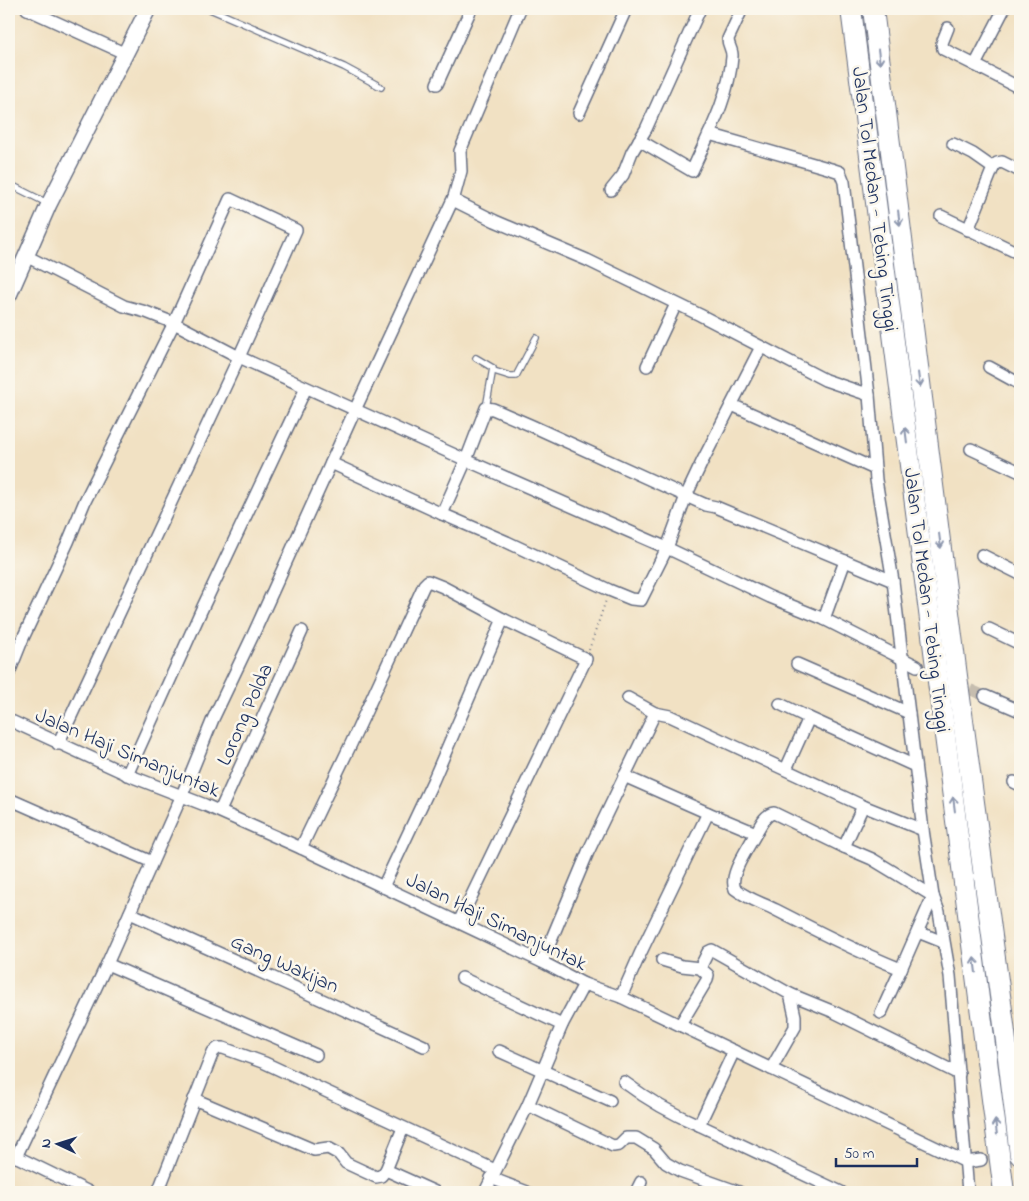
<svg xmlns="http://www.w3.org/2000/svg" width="1029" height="1201" viewBox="0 0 1029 1201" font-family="'Indie Flower',sans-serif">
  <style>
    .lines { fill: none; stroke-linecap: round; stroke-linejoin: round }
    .street-tunnel { stroke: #c6bdaf; stroke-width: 11; stroke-dasharray: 11 5.5; stroke-linecap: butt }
    .lane-casing { stroke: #666d81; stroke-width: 8 }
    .street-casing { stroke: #666d81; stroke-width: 14 }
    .secondary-casing { stroke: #666d81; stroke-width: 18 }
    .highway-casing { stroke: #666d81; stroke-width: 22 }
    .path { stroke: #666d81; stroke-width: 2; stroke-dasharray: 1 4; stroke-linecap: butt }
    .lane { stroke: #fff; stroke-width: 5.5 }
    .street { stroke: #fff; stroke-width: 11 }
    .secondary { stroke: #fff; stroke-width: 15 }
    .highway { stroke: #fff; stroke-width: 20 }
    .oneway { stroke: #8d97ae }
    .labels { text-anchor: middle; stroke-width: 5; stroke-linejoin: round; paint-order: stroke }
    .street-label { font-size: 21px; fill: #1b2f5e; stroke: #fbf7ec }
  </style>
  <rect width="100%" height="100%" fill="#fbf7ec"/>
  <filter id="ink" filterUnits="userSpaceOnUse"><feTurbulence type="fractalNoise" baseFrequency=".02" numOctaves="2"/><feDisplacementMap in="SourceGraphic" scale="10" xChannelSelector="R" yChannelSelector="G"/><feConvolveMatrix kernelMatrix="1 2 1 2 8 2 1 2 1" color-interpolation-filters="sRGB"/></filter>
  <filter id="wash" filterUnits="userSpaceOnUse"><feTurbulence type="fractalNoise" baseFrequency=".0096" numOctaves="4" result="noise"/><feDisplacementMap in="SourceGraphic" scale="20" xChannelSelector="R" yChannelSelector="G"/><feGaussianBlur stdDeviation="1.12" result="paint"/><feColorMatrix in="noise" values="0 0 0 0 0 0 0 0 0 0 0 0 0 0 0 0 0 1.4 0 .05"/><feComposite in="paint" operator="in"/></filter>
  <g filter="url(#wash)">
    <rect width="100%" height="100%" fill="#f1e1c3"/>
  </g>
  <g filter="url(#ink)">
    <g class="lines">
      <!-- street-tunnel -->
      <path class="street-tunnel" d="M955 683 985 696"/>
      <defs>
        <g id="lane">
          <path d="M210 9 344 67 381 87"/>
          <path d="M9 184 47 203"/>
          <path d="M476 358 493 368 486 408"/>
          <path d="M494 371 510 376H516L536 338"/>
        </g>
        <g id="street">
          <path d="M27 9 124 53"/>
          <path d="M520 9 460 151 461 171 454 197 457 202 495 221 587 260 700 315 825 380 869 395"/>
          <path d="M1004 9 975 65 1020 88"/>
          <path d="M948 28 942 43 943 49 975 65"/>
          <path d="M437 84 471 9"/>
          <path d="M579 113 626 9"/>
          <path d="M709 134 831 169 840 172 844 182 869 395 876 480 893 581 923 830 933 896 939 912 950 976 968 1192"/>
          <path d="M639 140 692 171C708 135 729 98 732 57 733 50 728 46 728 39L742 9"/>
          <path d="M953 144 973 154 993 168 968 230"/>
          <path d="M993 168 997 163 1002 162 1020 171"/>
          <path d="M611 190 623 175 632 152 646 129 700 9"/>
          <path d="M941 216 1020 254"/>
          <path d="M26 256 124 306 146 312 174 323 239 357 466 460 667 548 770 597 824 619 917 666"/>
          <path d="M647 366 676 304"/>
          <path d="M989 367 1020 384"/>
          <path d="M732 405 875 469"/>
          <path d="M971 449 1020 472"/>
          <path d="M331 463 442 514 507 542 609 590 631 599 641 600 667 548 686 496 702 462 761 347"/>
          <path d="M442 514 466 460 486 408 493 409 530 425 686 496 706 505 716 507 893 581"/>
          <path d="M982 555 1020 574"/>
          <path d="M824 619 845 561"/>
          <path d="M989 629 1020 644"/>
          <path d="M797 664 909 713"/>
          <path d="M9 673 23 638 68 542 85 501 174 323 230 199 296 230 239 357 58 744"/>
          <path d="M985 696 1020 711"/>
          <path d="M628 698 655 713 670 716 863 806 923 830"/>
          <path d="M780 704 809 718 786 769"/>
          <path d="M809 718 915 766"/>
          <path d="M9 720 133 777 205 805 301 848 542 962 584 984 621 997 966 1162 981 1160"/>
          <path d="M127 775 201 611 306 388"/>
          <path d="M624 776 708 813"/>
          <path d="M1014 782 1020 785"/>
          <path d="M9 799 152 862"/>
          <path d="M220 811 302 631"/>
          <path d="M756 833C749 847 728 875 735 889 748 899 762 903 776 910 817 931 858 952 901 969L881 1013"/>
          <path d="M844 847 863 806"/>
          <path d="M301 848 350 746 424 585 428 581 443 587 503 619 433 781 383 887"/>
          <path d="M130 913 424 1046"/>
          <path d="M459 922 586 659 503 619"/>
          <path d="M918 932 943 942"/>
          <path d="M662 960 682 966 700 968 708 975 707 980 680 1025"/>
          <path d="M542 962 588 852 655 713"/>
          <path d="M107 964 316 1055"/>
          <path d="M700 968 708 952 712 950 790 994 834 1012 959 1074"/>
          <path d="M901 969 933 896"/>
          <path d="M462 978 562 1025"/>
          <path d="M621 997 640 954 708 813 756 833C760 826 765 814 774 813L844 847 872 859 933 896"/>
          <path d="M499 1051 610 1101"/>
          <path d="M734 1051 699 1125 841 1192"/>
          <path d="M771 1069 795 1027V1016L790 994"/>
          <path d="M624 1082C648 1100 672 1114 699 1125"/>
          <path d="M194 1099 314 1150 328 1148 339 1154 346 1163 376 1177 381 1176 386 1170 435 1192"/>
          <path d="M528 1105 613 1146 619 1145 626 1138H636L654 1149 666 1163 680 1171 739 1192"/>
          <path d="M9 1153 89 1192"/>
          <path d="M16 1157 107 964 182 795 213 719 253 635 355 410 454 197"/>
          <path d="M386 1170 403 1128"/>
          <path d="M491 1178 527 1192"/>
          <path d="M158 1192 213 1052 218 1048H223L265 1063 495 1170"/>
          <path d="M485 1192 528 1105 562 1025 584 984"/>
          <path d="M636 1192 641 1182"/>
        </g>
        <path id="secondary" d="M9 295 49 204 148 9"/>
        <g id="highway">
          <path d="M851 9 1004 1192"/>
          <path d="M873 9 957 676 1004 1025 1020 1155"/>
        </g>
      </defs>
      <!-- lane casing -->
      <use href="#lane" class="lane-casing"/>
      <!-- street casing -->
      <use href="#street" class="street-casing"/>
      <!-- secondary casing -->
      <use href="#secondary" class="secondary-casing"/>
      <!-- highway casing -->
      <use href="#highway" class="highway-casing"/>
      <!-- path -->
      <path class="path" d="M589 650 606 600"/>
      <!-- lane -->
      <use href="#lane" class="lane"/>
      <!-- street -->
      <use href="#street" class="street"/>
      <!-- secondary -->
      <use href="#secondary" class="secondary"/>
      <!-- highway -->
      <use href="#highway" class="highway"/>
    </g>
    <!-- one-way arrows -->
    <defs><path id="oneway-shaft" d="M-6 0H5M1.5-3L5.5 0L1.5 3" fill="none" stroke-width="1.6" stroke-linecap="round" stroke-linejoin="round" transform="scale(1.25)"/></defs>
    <g class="oneway">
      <use href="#oneway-shaft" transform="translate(879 57) rotate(83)"/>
      <use href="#oneway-shaft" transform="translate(899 218) rotate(83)"/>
      <use href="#oneway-shaft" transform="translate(919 380) rotate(83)"/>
      <use href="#oneway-shaft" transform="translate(906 435) rotate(-97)"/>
      <use href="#oneway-shaft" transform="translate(940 541) rotate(83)"/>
      <use href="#oneway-shaft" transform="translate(954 804) rotate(-97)"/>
      <use href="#oneway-shaft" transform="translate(975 965) rotate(-97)"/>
      <use href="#oneway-shaft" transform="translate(996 1127) rotate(-97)"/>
    </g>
  </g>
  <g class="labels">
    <!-- street labels -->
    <g class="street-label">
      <text transform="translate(876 199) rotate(83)" y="7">Jalan Tol Medan - Tebing Tinggi</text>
      <text transform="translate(928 600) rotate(83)" y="7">Jalan Tol Medan - Tebing Tinggi</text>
      <text transform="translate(244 714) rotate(-66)" y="7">Lorong Polda</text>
      <text transform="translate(128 752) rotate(23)" y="7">Jalan Haji Simanjuntak</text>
      <text transform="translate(497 921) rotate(26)" y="7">Jalan Haji Simanjuntak</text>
      <text transform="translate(285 963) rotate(24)" y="7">Gang Wakijan</text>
    </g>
  </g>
  <!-- margin -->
  <rect width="1029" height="1201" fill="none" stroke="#fbf7ec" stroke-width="30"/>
  <!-- north arrow -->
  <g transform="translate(58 1144) rotate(274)" stroke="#fbf7ec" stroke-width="4" paint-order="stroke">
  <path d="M0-4L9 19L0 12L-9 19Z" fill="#1b2f5e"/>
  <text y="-8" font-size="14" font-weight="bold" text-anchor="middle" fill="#1b2f5e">N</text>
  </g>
  <!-- scale -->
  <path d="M836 1158v8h81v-8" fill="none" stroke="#1b2f5e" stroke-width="2.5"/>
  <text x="844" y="1158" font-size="15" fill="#1b2f5e" stroke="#fbf7ec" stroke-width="4" paint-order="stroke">50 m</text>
</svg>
